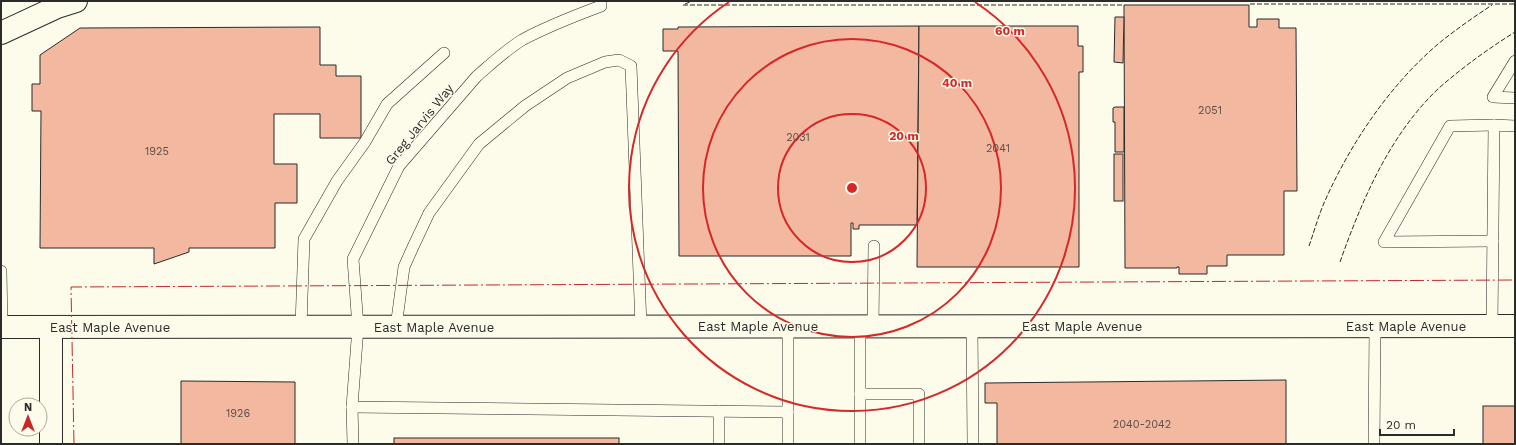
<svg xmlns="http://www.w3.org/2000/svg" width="1516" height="445" viewBox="0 0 1516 445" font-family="'Work Sans',sans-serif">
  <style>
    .building { fill: #f2b8a0; stroke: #2b2b2b }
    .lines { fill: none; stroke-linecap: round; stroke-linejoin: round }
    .lane-casing { stroke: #2b2b2b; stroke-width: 12 }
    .street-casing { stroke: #2b2b2b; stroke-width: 24 }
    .secondary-casing { stroke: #2b2b2b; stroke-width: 24 }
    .lane { stroke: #fdfbea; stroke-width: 11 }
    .street { stroke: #fdfbea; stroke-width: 22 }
    .secondary { stroke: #fdfbea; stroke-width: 22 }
    .fence { stroke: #2b2b2b; stroke-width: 1; stroke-dasharray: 5 2; stroke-linecap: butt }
    .power { stroke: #c62828; stroke-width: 1; stroke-dasharray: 14 3 2 3; stroke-linecap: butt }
    .ring { fill: none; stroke: #d62828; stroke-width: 2 }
    .labels { text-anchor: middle; stroke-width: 3; stroke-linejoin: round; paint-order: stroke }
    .number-label { font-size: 11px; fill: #5d4e48 }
    .street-label { font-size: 13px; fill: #2b2b2b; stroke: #fdfbea }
    .centre { fill: #d62828; stroke: #fdfbea; stroke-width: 2 }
    .ring-label { font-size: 12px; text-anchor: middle; font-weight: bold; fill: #d62828; stroke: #fdfbea; stroke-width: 3; stroke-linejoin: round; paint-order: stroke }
  </style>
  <rect width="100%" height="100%" fill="#fdfbea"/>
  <!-- building -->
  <g class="building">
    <path d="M1124 5H1249V27H1257V19H1279V28H1296L1297 191H1284V255H1227V266H1207V274H1179V267H1177V268H1125Z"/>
    <path d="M1115 17H1124L1123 63 1114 62Z"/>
    <path d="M919 26 917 225H859V229H853V223H851V256H679L678 51H663V29H678V27Z"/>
    <path d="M919 26H1078V46H1083V72H1079V267H917Z"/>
    <path d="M320 27V65H336V76H361V138H320V114H274V164H297V203H275V248H189V252L154 264V248H40L41 111H32V84H40V55L80 28Z"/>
    <path d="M1115 107H1124V152H1115V122H1113V108Z"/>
    <rect x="1114" y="154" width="9" height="47"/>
    <path d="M1286 380V444H997V403H985V383Z"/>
    <path d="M181 381 295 382V444H181Z"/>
    <rect x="1483" y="406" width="32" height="38"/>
    <rect x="394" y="438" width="225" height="6"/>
  </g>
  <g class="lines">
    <defs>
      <g id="lane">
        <path d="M601 1V6C574 16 548 26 522 40 506 50 491 64 477 76L399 166 353 259 358 327 352 407 788 412V444"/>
        <path d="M1515 61 1493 97 1515 98"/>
        <path d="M1493 241 1384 242 1450 126 1494 125"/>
        <path d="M1 271 2 327"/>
        <path d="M301 326 304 239 337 181 365 142 387 104 444 53"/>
        <path d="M788 326V412"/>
        <path d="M873 326 874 246"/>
        <path d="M972 326 973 444"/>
        <path d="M1492 326 1494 125 1515 126"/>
        <path d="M396 327 404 267 413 247 429 213 479 144 525 106 567 78 605 62 619 60 631 66 641 326"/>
        <path d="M860 394H919V444"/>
        <path d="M352 407 353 444"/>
        <path d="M719 411V444"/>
        <path d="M860 444V326"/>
        <path d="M1374 444 1375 326"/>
      </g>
      <path id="street" d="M1 33 57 7 76 1"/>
      <g id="secondary">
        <path d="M1 327 1515 326"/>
        <path d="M51 328V444"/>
      </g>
    </defs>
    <!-- lane casing -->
    <use href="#lane" class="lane-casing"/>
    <!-- street casing -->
    <use href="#street" class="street-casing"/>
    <!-- secondary casing -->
    <use href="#secondary" class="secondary-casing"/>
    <!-- lane -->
    <use href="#lane" class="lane"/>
    <!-- street -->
    <use href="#street" class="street"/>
    <!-- secondary -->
    <use href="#secondary" class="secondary"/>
    <!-- fence -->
    <g class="fence">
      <path d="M685 4 692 1"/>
      <path d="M1250 4H1515"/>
      <path d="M683 5H1122"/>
      <path d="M1309 246C1314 232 1318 217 1324 203 1350 144 1389 86 1438 44 1455 30 1474 17 1492 5"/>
      <path d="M1340 262C1362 200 1390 134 1439 88 1463 67 1488 49 1515 32"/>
    </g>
    <!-- power -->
    <path class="power" d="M74 444 71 287 1515 280"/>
  </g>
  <!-- distance rings -->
  <g class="ring">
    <circle cx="852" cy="188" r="74"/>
    <circle cx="852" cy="188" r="149"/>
    <path d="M975 2A223 223 0 1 1 729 2"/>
  </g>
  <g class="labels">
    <!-- number labels -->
    <g class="number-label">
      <text x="1210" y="114">2051</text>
      <text x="798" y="141">2031</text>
      <text x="998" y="152">2041</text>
      <text x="157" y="155">1925</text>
      <text x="238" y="417">1926</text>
      <text x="1142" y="428">2040-2042</text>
    </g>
    <!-- street labels -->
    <g class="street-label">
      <text transform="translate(419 124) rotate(-51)" y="5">Greg Jarvis Way</text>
      <text x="758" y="331">East Maple Avenue</text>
      <text x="1082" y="331">East Maple Avenue</text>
      <text x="1406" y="331">East Maple Avenue</text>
      <text x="110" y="332">East Maple Avenue</text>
      <text x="434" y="332">East Maple Avenue</text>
    </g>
  </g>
  <circle cx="852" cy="188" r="6" class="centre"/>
  <g class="ring-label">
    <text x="1010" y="35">60 m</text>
    <text x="957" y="87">40 m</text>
    <text x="904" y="140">20 m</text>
  </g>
  <!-- border -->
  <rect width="1516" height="445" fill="none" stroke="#2b2b2b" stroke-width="4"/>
  <!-- north arrow -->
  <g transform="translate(28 417)"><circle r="19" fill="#fdfbea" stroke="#a9a89e"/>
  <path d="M0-3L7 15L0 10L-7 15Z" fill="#c62828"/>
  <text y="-6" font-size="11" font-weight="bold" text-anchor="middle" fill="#2b2b2b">N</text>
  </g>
  <!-- scale -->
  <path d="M1380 429v6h74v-6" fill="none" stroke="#2b2b2b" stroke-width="2"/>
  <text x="1386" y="429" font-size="12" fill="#2b2b2b" stroke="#fdfbea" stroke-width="3" paint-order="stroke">20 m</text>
</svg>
